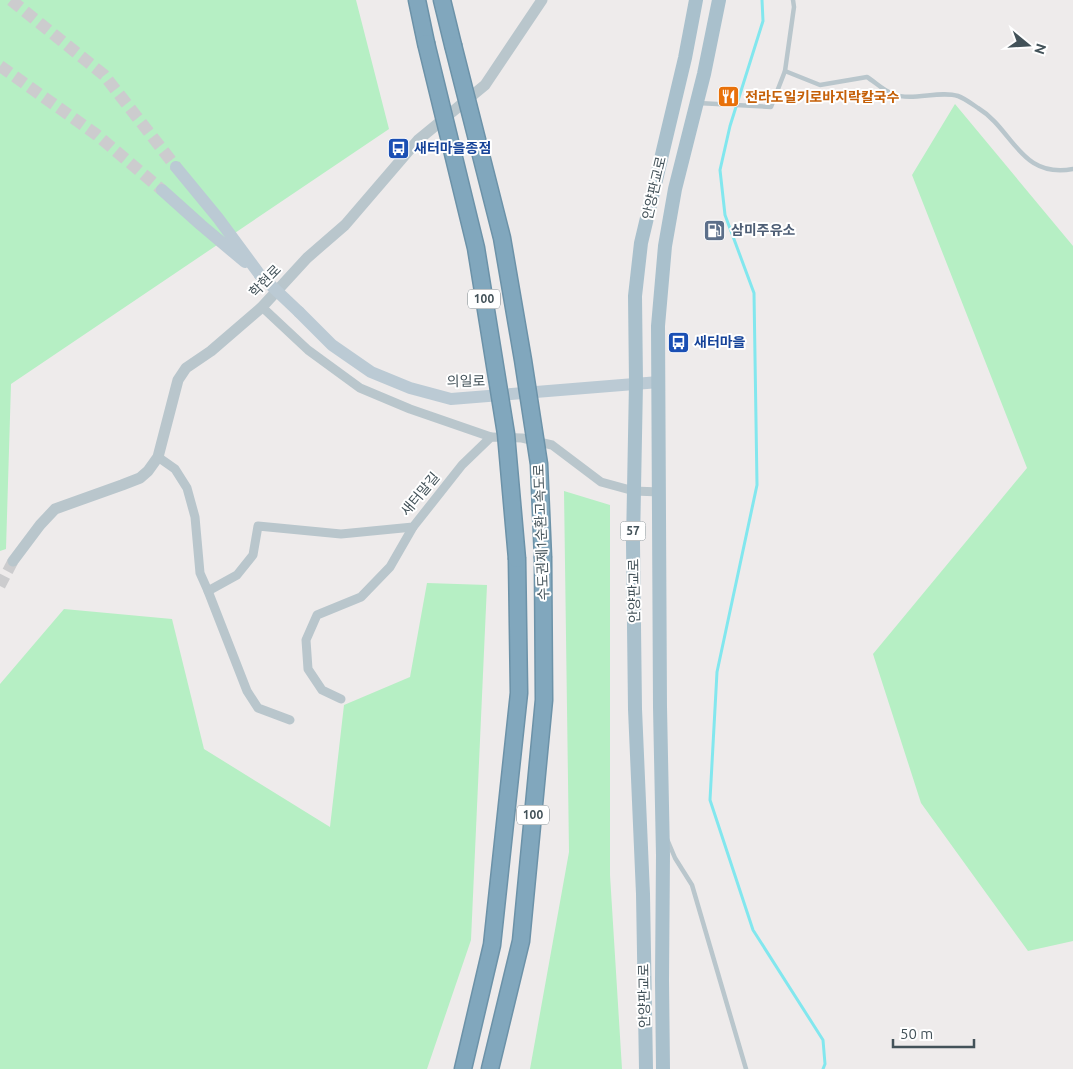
<svg xmlns="http://www.w3.org/2000/svg" width="1073" height="1069" viewBox="0 0 1073 1069" font-family="Ubuntu,'Noto Sans KR',sans-serif">
  <style>
    .green { fill: #b6efc4 }
    .lines { fill: none; stroke-linecap: round; stroke-linejoin: round }
    .stream { stroke: #82e7ee; stroke-width: 3 }
    .tertiary-tunnel { stroke: #ccccce; stroke-width: 11; stroke-dasharray: 11 5.5; stroke-linecap: butt }
    .secondary-tunnel { stroke: #ccccce; stroke-width: 12; stroke-dasharray: 12 6; stroke-linecap: butt }
    .motorway-casing { stroke: #6c92a8; stroke-width: 19 }
    .service { stroke: #b9c6cc; stroke-width: 4.5 }
    .minor { stroke: #b9c6cc; stroke-width: 9 }
    .tertiary { stroke: #b9c6cc; stroke-width: 11 }
    .secondary { stroke: #bbcad4; stroke-width: 12 }
    .primary { stroke: #a9c0cc; stroke-width: 14 }
    .motorway { stroke: #81a7bd; stroke-width: 16 }
    .motorway-bridge-casing { stroke: #6c92a8; stroke-width: 19; stroke-linecap: butt }
    .secondary-bridge { stroke: #bbcad4; stroke-width: 12 }
    .motorway-bridge { stroke: #81a7bd; stroke-width: 16 }
    .labels { text-anchor: middle; stroke-width: 4; stroke-linejoin: round; paint-order: stroke }
    .shield { fill: #fff; stroke: #7b868b; stroke-width: 1 }
    .shield-label { font-size: 12px; font-weight: bold; fill: #435259 }
    .food-label { font-size: 14px; font-weight: bold; fill: #c56008; stroke: #fff; text-anchor: start }
    .transit-label { font-size: 14px; font-weight: bold; fill: #164399; stroke: #fff; text-anchor: start }
    .street-label { font-size: 14px; fill: #435259; stroke: #fff }
    .service-label { font-size: 14px; font-weight: bold; fill: #4e5e75; stroke: #fff; text-anchor: start }
  </style>
  <rect width="100%" height="100%" fill="#eeebeb"/>
  <!-- green -->
  <g class="green">
    <path d="M0 0H356L389 129 11 384 6 549 0 551Z"/>
    <path d="M955 104 1073 246V941L1028 951 921 803 873 654 1027 468 912 175Z"/>
    <path d="M564 491 610 505V875L622 1069H530L569 852Z"/>
    <path d="M427 583 487 585 471 940 427 1069H0V684L64 609 172 619 204 749 330 827 344 705 410 677Z"/>
  </g>
  <g class="lines">
    <!-- stream -->
    <path class="stream" d="M762 0 763 21 730 126 720 170 725 215 754 293 757 485 717 672 710 800 753 930 823 1040 825 1064 823 1069"/>
    <!-- tertiary-tunnel -->
    <path class="tertiary-tunnel" d="M0 586 13 561"/>
    <!-- secondary-tunnel -->
    <g class="secondary-tunnel">
      <path d="M11 0 104 75 176 167"/>
      <path d="M0 66 97 135 162 190"/>
    </g>
    <defs>
      <g id="motorway">
        <path d="M417 0 426 43"/>
        <path d="M442 0 453 45"/>
        <path d="M463 1069 492 945 519 693 517 559"/>
        <path d="M490 1069 521 941 544 700 543 558"/>
      </g>
    </defs>
    <!-- motorway casing -->
    <use href="#motorway" class="motorway-casing"/>
    <!-- service -->
    <g class="service">
      <path d="M785 71 820 85 867 77C875 82 884 91 893 94 912 102 939 90 958 96 964 98 972 104 978 108 1013 129 1020 179 1073 169"/>
      <path d="M698 103 771 107 785 71 794 7 793 0"/>
      <path d="M667 839 675 858 692 885 746 1069"/>
    </g>
    <!-- minor -->
    <g class="minor">
      <path d="M262 307 308 350 360 388 410 409 491 437"/>
      <path d="M158 457 175 469 187 488 195 517 200 573 208 591 247 691 258 708 290 720"/>
      <path d="M208 591 237 575 253 555 258 526 341 534 413 527 462 465 491 437 522 438 552 445 601 482 634 491 660 492"/>
      <path d="M341 699 322 690 308 669 306 640 317 615 361 597 390 567 413 527"/>
    </g>
    <!-- tertiary -->
    <path class="tertiary" d="M13 561 40 525 55 509 122 485 140 478 148 471 158 457 178 380 186 368 211 351 262 307 307 258 345 225 418 140 485 85 542 0"/>
    <!-- secondary -->
    <g class="secondary">
      <path d="M176 167 218 218 260 275"/>
      <path d="M162 190 201 225 245 262"/>
      <path d="M299 312 332 345 371 372 410 388 451 399 659 382"/>
    </g>
    <!-- primary -->
    <g class="primary">
      <path d="M646 1069 643 894 635 709 633 543 636 383 635 296 641 243 685 58 696 0"/>
      <path d="M663 1069 662 980 663 855 660 707 658 326 665 246 675 189 704 74 719 0"/>
    </g>
    <!-- motorway -->
    <use href="#motorway" class="motorway"/>
    <defs>
      <g id="motorway-bridge">
        <path d="M426 43 476 248 506 434 517 559"/>
        <path d="M453 45 502 238 523 360 539 464 543 558"/>
      </g>
    </defs>
    <!-- motorway-bridge casing -->
    <use href="#motorway-bridge" class="motorway-bridge-casing"/>
    <!-- secondary-bridge -->
    <path class="secondary-bridge" d="M260 275 299 312"/>
    <!-- motorway-bridge -->
    <use href="#motorway-bridge" class="motorway-bridge"/>
  </g>
  <!-- icons -->
  <defs>
    <symbol id="restaurant-square" viewBox="-11 -11 22 22"><rect x="-9" y="-9" width="18" height="18" rx="4" fill="#e8710a" stroke="#fff"/><path d="M-5-6h1v4h1v-4h1v4h1v-4h1v5L-1.5 .5V6h-2V.5L-5-1ZM5-6V6H3V1.5H1.5Q1.5-4 5-6Z" fill="#fff"/></symbol>
    <symbol id="bus-square" viewBox="-11 -11 22 22"><rect x="-9" y="-9" width="18" height="18" rx="4" fill="#1a4fb4" stroke="#fff"/><path d="M-5-6H5V4H4V6H2V4H-2V6H-4V4H-5ZM-3.5-4V0h7V-4ZM-3.5 1.2v1.5H-2V1.2ZM2 1.2v1.5H3.5V1.2Z" fill="#fff"/></symbol>
    <symbol id="fuel-square" viewBox="-11 -11 22 22"><rect x="-9" y="-9" width="18" height="18" rx="4" fill="#5c6f8a" stroke="#fff"/><path d="M-5.5-6h7V0h2V4h1.3V-2.5L3-4.5l.8-.8L6-3V5H2.5V1h-1V6h-7ZM-4.2-4.7v3.2H.2V-4.7Z" fill="#fff"/></symbol>
  </defs>
  <g fill-rule="evenodd">
    <use href="#restaurant-square" x="716" y="84" width="25" height="25"/>
    <use href="#bus-square" x="386" y="136" width="25" height="25"/>
    <use href="#fuel-square" x="702" y="218" width="25" height="25"/>
    <use href="#bus-square" x="666" y="330" width="25" height="25"/>
  </g>
  <g class="labels">
    <!-- shield labels -->
    <g class="shield">
      <rect x="468" y="289.5" width="32" height="19" rx="4"/>
      <rect x="620.5" y="521.5" width="25" height="19" rx="4"/>
      <rect x="517" y="805.5" width="32" height="19" rx="4"/>
    </g>
    <g class="shield-label">
      <text x="484" y="303">100</text>
      <text x="633" y="535">57</text>
      <text x="533" y="819">100</text>
    </g>
    <!-- food labels -->
    <g class="food-label">
      <text x="745" y="102">전라도일키로바지락칼국수</text>
    </g>
    <!-- transit labels -->
    <g class="transit-label">
      <text x="414" y="153">새터마을종점</text>
      <text x="694" y="347">새터마을</text>
    </g>
    <!-- street labels -->
    <g class="street-label">
      <text transform="translate(654 188) rotate(-77)" y="5">안양판교로</text>
      <text transform="translate(265 281) rotate(-46)" y="5">학현로</text>
      <text transform="translate(466 381) rotate(-1)" y="5">의일로</text>
      <text transform="translate(420 494) rotate(-50)" y="5">새터말길</text>
      <text transform="translate(541 532) rotate(-92)" y="5">수도권제1순환고속도로</text>
      <text transform="translate(634 591) rotate(-91)" y="5">안양판교로</text>
      <text transform="translate(644 996) rotate(-91)" y="5">안양판교로</text>
    </g>
    <!-- service labels -->
    <g class="service-label">
      <text x="731" y="235">삼미주유소</text>
    </g>
  </g>
  <!-- north arrow -->
  <g transform="translate(1028 45) rotate(108)" stroke="#ffffff" stroke-width="4" paint-order="stroke">
  <path d="M0-4L9 19L0 12L-9 19Z" fill="#435259"/>
  <text y="-8" font-size="14" font-weight="bold" text-anchor="middle" fill="#435259">N</text>
  </g>
  <!-- scale -->
  <path d="M893 1039v8h81v-8" fill="none" stroke="#435259" stroke-width="2.5"/>
  <text x="900" y="1039" font-size="15" fill="#435259" stroke="#ffffff" stroke-width="4" paint-order="stroke">50 m</text>
</svg>
